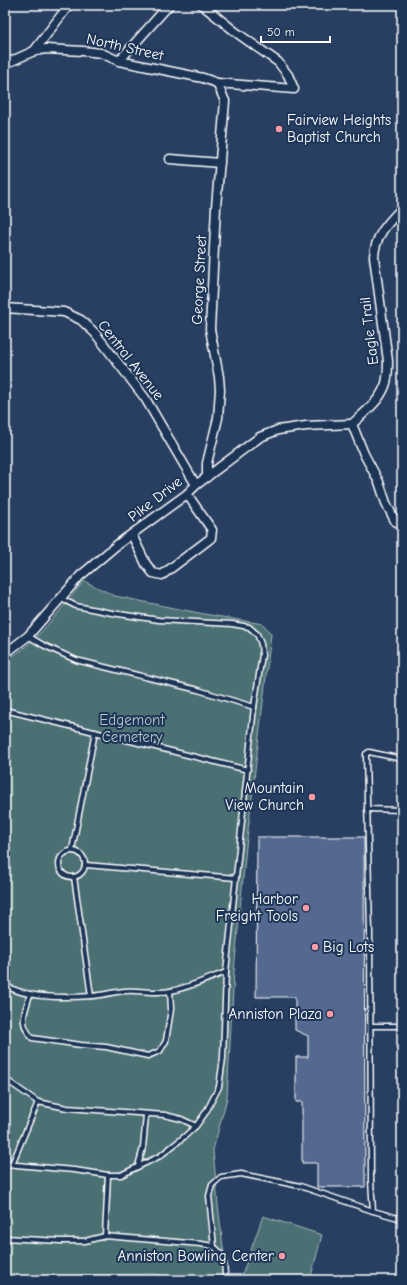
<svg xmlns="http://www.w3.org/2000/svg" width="407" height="1285" viewBox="0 0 407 1285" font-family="'Comic Neue',sans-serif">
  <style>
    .green { fill: #4c7073; stroke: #a6b8b9 }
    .building { fill: #556990; stroke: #fff }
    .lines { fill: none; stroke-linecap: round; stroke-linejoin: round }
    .lane-casing { stroke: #fff; stroke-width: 7 }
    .street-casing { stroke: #fff; stroke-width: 11 }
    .lane { stroke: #1d3557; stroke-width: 4 }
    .street { stroke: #1d3557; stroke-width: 8 }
    .poi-dot { fill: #ff9aa2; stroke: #1d3557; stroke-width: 1.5 }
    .labels { text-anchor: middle; stroke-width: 4; stroke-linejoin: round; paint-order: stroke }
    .street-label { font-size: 15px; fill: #fff; stroke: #1d3557 }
    .poi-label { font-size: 15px; fill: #fff; stroke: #1d3557; text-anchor: end }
    .park-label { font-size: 15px; fill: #b7c6c7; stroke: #1d3557 }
  </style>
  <rect width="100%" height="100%" fill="#283f62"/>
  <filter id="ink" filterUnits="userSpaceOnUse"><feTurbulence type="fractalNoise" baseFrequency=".025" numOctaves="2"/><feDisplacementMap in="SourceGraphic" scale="8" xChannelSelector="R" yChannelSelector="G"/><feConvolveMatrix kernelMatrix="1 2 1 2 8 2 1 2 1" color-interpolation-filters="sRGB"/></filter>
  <g filter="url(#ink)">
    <!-- green -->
    <g class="green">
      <path d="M84 581 115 596 204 614 263 624 271 634 246 847 234 971 227 1098 213 1150 218 1205 227 1280H197L155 1274 47 1276 5 1278V660C37 645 61 607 84 581Z"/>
      <path d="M263 1216 322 1235 310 1280H247L241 1278Z"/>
    </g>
    <!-- building -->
    <path class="building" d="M257 837H364L365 1187H317V1163H302V1102H296V1057H308V1036L295 1030V997H256Z"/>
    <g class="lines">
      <defs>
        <g id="lane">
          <path d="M28 636 43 645 76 660 198 690 254 707"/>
          <path d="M5 710 248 770"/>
          <path d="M402 759 369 752 366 754 370 933 371 1181 373 1211 402 1219"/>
          <path d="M367 809 402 810"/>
          <path d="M72 850 95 732"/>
          <circle cx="72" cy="864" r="13"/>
          <path d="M86 865 236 878"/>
          <path d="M74 877 91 996"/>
          <path d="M5 985C27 999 66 998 92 996 103 995 114 992 125 991 141 990 156 994 171 991 190 987 208 979 226 972"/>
          <path d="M30 994C25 1014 18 1021 32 1038L81 1045 106 1047 148 1056 160 1051 166 1041 171 1009 170 991"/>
          <path d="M371 1026H402"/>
          <path d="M5 1079 38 1102 67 1108 165 1115 181 1119 196 1126"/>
          <path d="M5 1164 74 1170 108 1175H121L160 1156 184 1137 196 1126 206 1112 219 1087 223 1058 226 972 254 707 262 655 261 644 257 634 249 627 232 624 159 620 112 613 76 606 60 598"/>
          <path d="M12 1164 38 1102"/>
          <path d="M138 1166 143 1148 146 1115"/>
          <path d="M105 1236 108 1175"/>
          <path d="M5 1238 60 1241H85L105 1236 201 1244C205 1245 211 1245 214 1247 225 1254 225 1269 225 1280"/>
          <path d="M214 1247 209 1196 212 1185 221 1177 241 1174 300 1186 373 1211"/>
        </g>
        <g id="street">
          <path d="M34 51 69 5"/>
          <path d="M119 61 169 5"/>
          <path d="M5 64 34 51 46 49 83 51 101 53 119 61 203 78 217 83 294 89 288 75 278 62 237 33 202 5"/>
          <path d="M170 159 220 163"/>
          <path d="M5 308 64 312 81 320 95 333 145 398 196 485"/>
          <path d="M352 424C364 413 379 402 385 386 388 379 388 369 388 361L374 257C375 235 388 223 402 208"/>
          <path d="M352 424 364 454 379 482 386 503 395 521 402 525"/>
          <path d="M207 477V463L218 418 220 390 219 377 210 329 216 207 225 101 217 83"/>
          <path d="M132 535 146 564 153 573 162 575 211 538 212 530 187 494"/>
          <path d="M5 652 11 649 28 636 80 576 118 544 187 494 196 485 260 437 278 430 306 426 352 424"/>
        </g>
      </defs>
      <!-- lane casing -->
      <use href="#lane" class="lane-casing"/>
      <!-- street casing -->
      <use href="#street" class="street-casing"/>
      <!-- lane -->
      <use href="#lane" class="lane"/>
      <!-- street -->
      <use href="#street" class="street"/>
    </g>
  </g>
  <!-- markers -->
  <g class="poi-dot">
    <circle cx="279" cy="129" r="4"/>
    <circle cx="312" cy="797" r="4"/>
    <circle cx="306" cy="908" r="4"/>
    <circle cx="315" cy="947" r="4"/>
    <circle cx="330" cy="1014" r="4"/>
    <circle cx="282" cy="1256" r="4"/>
  </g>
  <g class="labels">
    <!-- street labels -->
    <g class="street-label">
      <text transform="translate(125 47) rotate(13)" y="5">North Street</text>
      <text transform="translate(199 280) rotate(-87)" y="5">George Street</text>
      <text transform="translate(369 331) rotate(-97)" y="5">Eagle Trail</text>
      <text transform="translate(131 360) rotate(52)" y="5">Central Avenue</text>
      <text transform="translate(155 499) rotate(-38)" y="5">Pike Drive</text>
    </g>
    <!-- poi labels -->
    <g class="poi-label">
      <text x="287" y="125" text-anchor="start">Fairview Heights<tspan x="287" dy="17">Baptist Church</tspan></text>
      <text x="304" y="793">Mountain<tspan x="304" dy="17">View Church</tspan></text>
      <text x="298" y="904">Harbor<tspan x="298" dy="17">Freight Tools</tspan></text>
      <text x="323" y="952" text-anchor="start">Big Lots</text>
      <text x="322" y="1019">Anniston Plaza</text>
      <text x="274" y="1261">Anniston Bowling Center</text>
    </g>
    <!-- park labels -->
    <g class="park-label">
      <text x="132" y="725">Edgemont<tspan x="132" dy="17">Cemetery</tspan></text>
    </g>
  </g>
  <!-- margin -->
  <rect width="407" height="1285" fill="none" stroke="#1d3557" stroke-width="20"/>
  <rect x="10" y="10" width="387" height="1265" fill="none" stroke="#fff" stroke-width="1.5" filter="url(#ink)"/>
  <!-- scale -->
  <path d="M261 36v6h69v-6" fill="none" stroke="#ffffff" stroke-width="2"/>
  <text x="267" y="36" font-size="12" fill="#ffffff" stroke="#1d3557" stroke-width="3" paint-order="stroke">50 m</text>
</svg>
